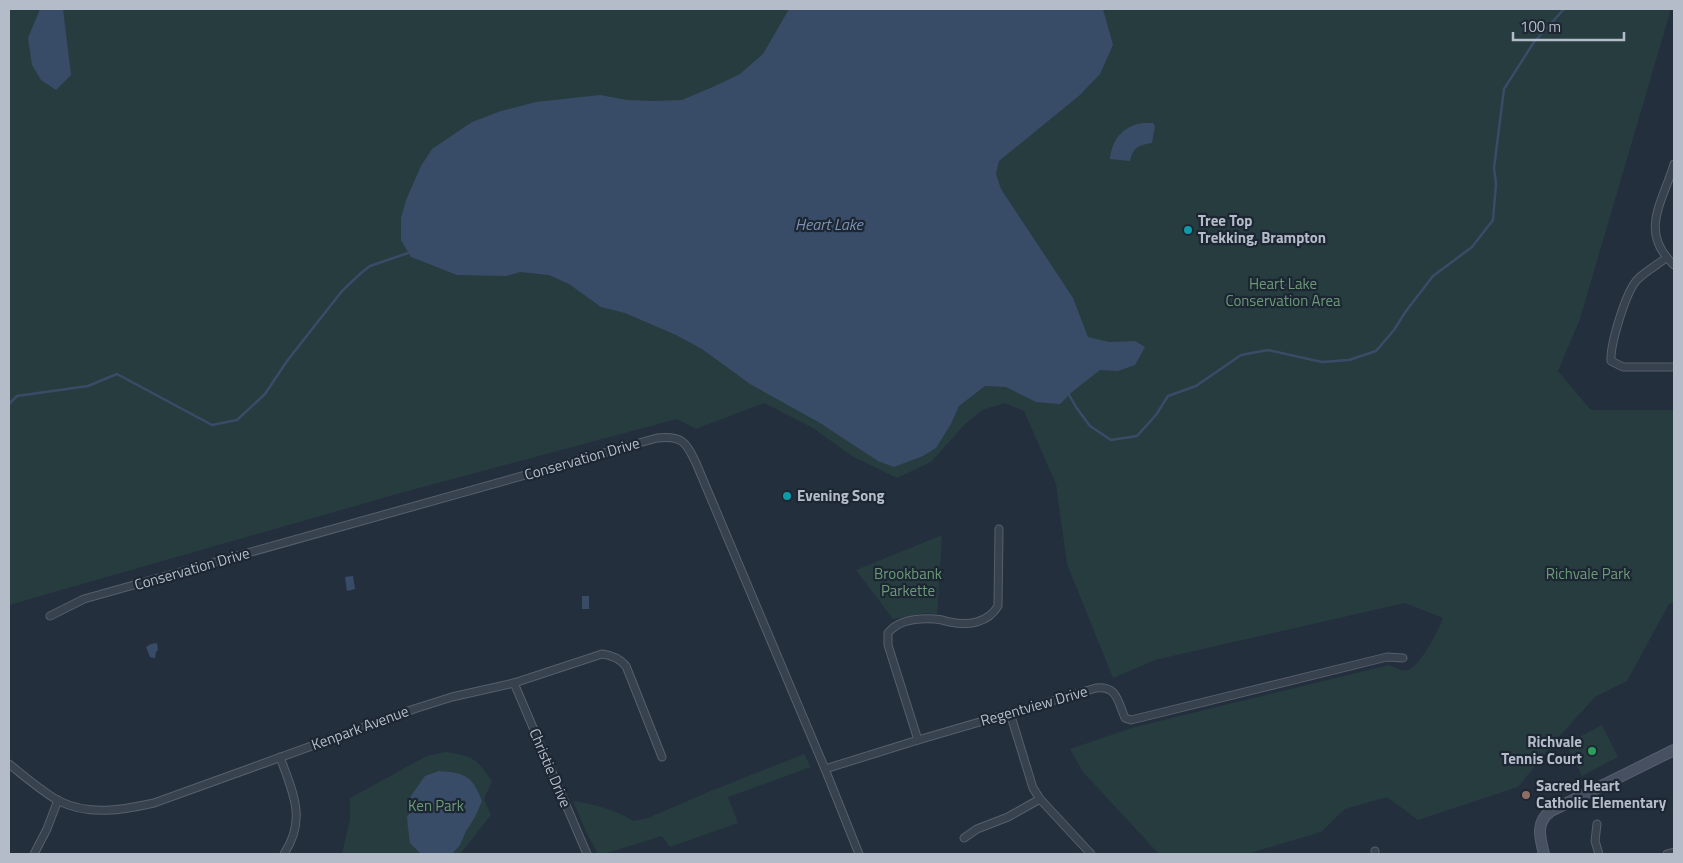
<svg xmlns="http://www.w3.org/2000/svg" width="1683" height="863" viewBox="0 0 1683 863" font-family="'Titillium Web',sans-serif">
  <style>
    .green { fill: #263c3f }
    .water { fill: #394c67 }
    .lines { fill: none; stroke-linecap: round; stroke-linejoin: round }
    .stream { stroke: #394c67; stroke-width: 2.5 }
    .street-casing { stroke: #565f6c; stroke-width: 9 }
    .secondary-casing { stroke: #565f6c; stroke-width: 12 }
    .street { stroke: #38414e; stroke-width: 7 }
    .secondary { stroke: #465061; stroke-width: 10 }
    .culture-dot { fill: #0f9aa8; stroke: #1d2633; stroke-width: 2 }
    .leisure-dot { fill: #2e9e5b; stroke: #1d2633; stroke-width: 2 }
    .education-dot { fill: #8d6e63; stroke: #1d2633; stroke-width: 2 }
    .labels { text-anchor: middle; stroke-width: 4.5; stroke-linejoin: round; paint-order: stroke }
    .poi-label { font-size: 15px; font-weight: bold; fill: #b4bcc9; stroke: #1d2633; text-anchor: start }
    .park-label { font-size: 15px; fill: #6b9a76; stroke: #1d2633 }
    .street-label { font-size: 15px; fill: #b4bcc9; stroke: #1d2633 }
    .water-label { font-size: 16px; font-style: italic; fill: #7c92b1; stroke: #1d2633 }
  </style>
  <rect width="100%" height="100%" fill="#242f3e"/>
  <!-- green -->
  <g class="green">
    <path d="M9 9H1671L1580 319 1558 371 1591 410H1674V602L1669 604 1627 681 1595 697 1557 739 1518 787 1418 820 1387 797 1345 809 1321 832 1247 854H1159L1083 772 1070 749 1135 727 1389 665C1395 667 1401 672 1408 670 1421 665 1438 631 1443 618L1405 603 1155 660 1113 678 1067 564 1056 484 1024 411 1005 403 982 410 965 424 931 462 897 478 852 456 813 428 764 403 696 429 677 419 404 492 9 605Z"/>
    <path d="M942 535 937 614 926 613 893 619 856 570Z"/>
    <path d="M1602 725 1618 757 1582 776 1566 744Z"/>
    <path d="M445 752C473 756 475 757 492 781L484 799 491 815 460 854H342L350 819V798L427 756Z"/>
    <path d="M804 754 811 767 728 797 738 823 670 847 662 836 604 854H598L587 834 573 801C594 804 615 809 633 821L648 818 713 790Z"/>
  </g>
  <!-- water -->
  <g class="water">
    <path d="M40 9H63L71 75 56 90 41 80 32 65 28 38Z"/>
    <path d="M789 9H1103L1113 45 1100 74 1080 95 999 161 996 174 1001 189 1073 298 1088 337 1109 342 1135 341 1145 347 1135 365 1118 371 1100 370 1072 392 1060 404 1036 402 1006 387 985 386 959 406 951 424 936 448 923 456 894 467 878 461 820 423 750 384 702 349 676 335 625 313 601 307 569 284 549 275 520 272 506 276 457 275 411 257 401 240V218L406 200 421 166 432 149 472 122 501 111 536 102 600 95 627 100 653 101 682 100 715 86 740 74 763 54Z"/>
    <path d="M1143 123H1153L1155 126 1152 143C1139 145 1133 147 1130 161L1110 159C1112 139 1123 126 1143 123Z"/>
    <path d="M353 576 355 589 347 591 345 577Z"/>
    <rect x="582" y="596" width="7" height="13"/>
    <path d="M157 643 158 650 156 652 155 658H154L150 657 146 647 151 644Z"/>
    <path d="M439 771C466 773 472 776 482 801L475 817 466 831 460 845 452 854H421L410 843 408 828 407 817 413 808 410 797 425 776Z"/>
  </g>
  <g class="lines">
    <!-- stream -->
    <g class="stream">
      <path d="M1068 393 1076 407 1090 426 1111 440 1137 436 1156 415 1168 396 1196 386 1241 355 1268 350 1322 362 1349 360 1376 351 1394 330 1406 311 1433 276 1472 247 1493 220 1496 184 1494 168 1504 89 1534 42 1564 9"/>
      <path d="M9 404 17 396 88 386 117 374 212 425 237 420 265 394 287 361 342 291 361 273 370 266 411 252"/>
    </g>
    <defs>
      <g id="street">
        <path d="M1674 164C1663 202 1638 232 1674 265"/>
        <path d="M1666 258C1657 265 1646 271 1638 279 1626 290 1610 345 1611 361L1623 367H1674"/>
        <path d="M50 616 84 599 657 438C682 435 686 442 696 463L825 769 859 854"/>
        <path d="M514 683 587 854"/>
        <path d="M1010 713 1033 788 1040 799 1091 854"/>
        <path d="M918 740 888 645V633C898 620 918 618 935 619 940 619 945 621 950 622 968 626 988 623 998 606L999 529"/>
        <path d="M280 757C293 793 307 819 284 854"/>
        <path d="M9 764C23 775 44 793 59 801 89 816 123 810 154 803L414 709 452 697 514 683 602 654C612 655 619 658 626 666L662 757"/>
        <path d="M825 769 918 740 1096 688C1117 685 1118 702 1125 718L1131 720 1387 657 1403 658"/>
        <path d="M1597 824 1595 841 1599 854"/>
        <path d="M964 838 977 829 1008 817 1040 799"/>
        <path d="M1375 851V854"/>
        <path d="M34 854 47 829 58 800"/>
        <path d="M1667 854 1674 852"/>
      </g>
      <path id="secondary" d="M1544 854C1540 838 1535 822 1551 811L1674 750"/>
    </defs>
    <!-- street casing -->
    <use href="#street" class="street-casing"/>
    <!-- secondary casing -->
    <use href="#secondary" class="secondary-casing"/>
    <!-- street -->
    <use href="#street" class="street"/>
    <!-- secondary -->
    <use href="#secondary" class="secondary"/>
  </g>
  <!-- markers -->
  <g class="culture-dot">
    <circle cx="1188" cy="230" r="5"/>
    <circle cx="787" cy="496" r="5"/>
  </g>
  <circle class="leisure-dot" cx="1592" cy="751" r="5"/>
  <circle class="education-dot" cx="1526" cy="795" r="5"/>
  <g class="labels">
    <!-- poi labels -->
    <g class="poi-label">
      <text x="1198" y="226">Tree Top<tspan x="1198" dy="17">Trekking, Brampton</tspan></text>
      <text x="797" y="501">Evening Song</text>
      <text x="1582" y="747" text-anchor="end">Richvale<tspan x="1582" dy="17">Tennis Court</tspan></text>
      <text x="1536" y="791">Sacred Heart<tspan x="1536" dy="17">Catholic Elementary</tspan></text>
    </g>
    <!-- park labels -->
    <g class="park-label">
      <text x="1283" y="289">Heart Lake<tspan x="1283" dy="17">Conservation Area</tspan></text>
      <text x="908" y="579">Brookbank<tspan x="908" dy="17">Parkette</tspan></text>
      <text x="1588" y="579">Richvale Park</text>
      <text x="436" y="811">Ken Park</text>
    </g>
    <!-- street labels -->
    <g class="street-label">
      <text transform="translate(582 459) rotate(-16)" y="5">Conservation Drive</text>
      <text transform="translate(192 569) rotate(-16)" y="5">Conservation Drive</text>
      <text transform="translate(1034 706) rotate(-16)" y="5">Regentview Drive</text>
      <text transform="translate(360 728) rotate(-20)" y="5">Kenpark Avenue</text>
      <text transform="translate(550 768) rotate(67)" y="5">Christie Drive</text>
    </g>
    <!-- water labels -->
    <g class="water-label">
      <text x="829" y="230">Heart Lake</text>
    </g>
  </g>
  <!-- border -->
  <rect width="1683" height="863" fill="none" stroke="#b4bcc9" stroke-width="20"/>
  <!-- scale -->
  <path d="M1513 32v8h111v-8" fill="none" stroke="#b4bcc9" stroke-width="2.5"/>
  <text x="1520" y="32" font-size="15" fill="#b4bcc9" stroke="#1d2633" stroke-width="4" paint-order="stroke">100 m</text>
</svg>
